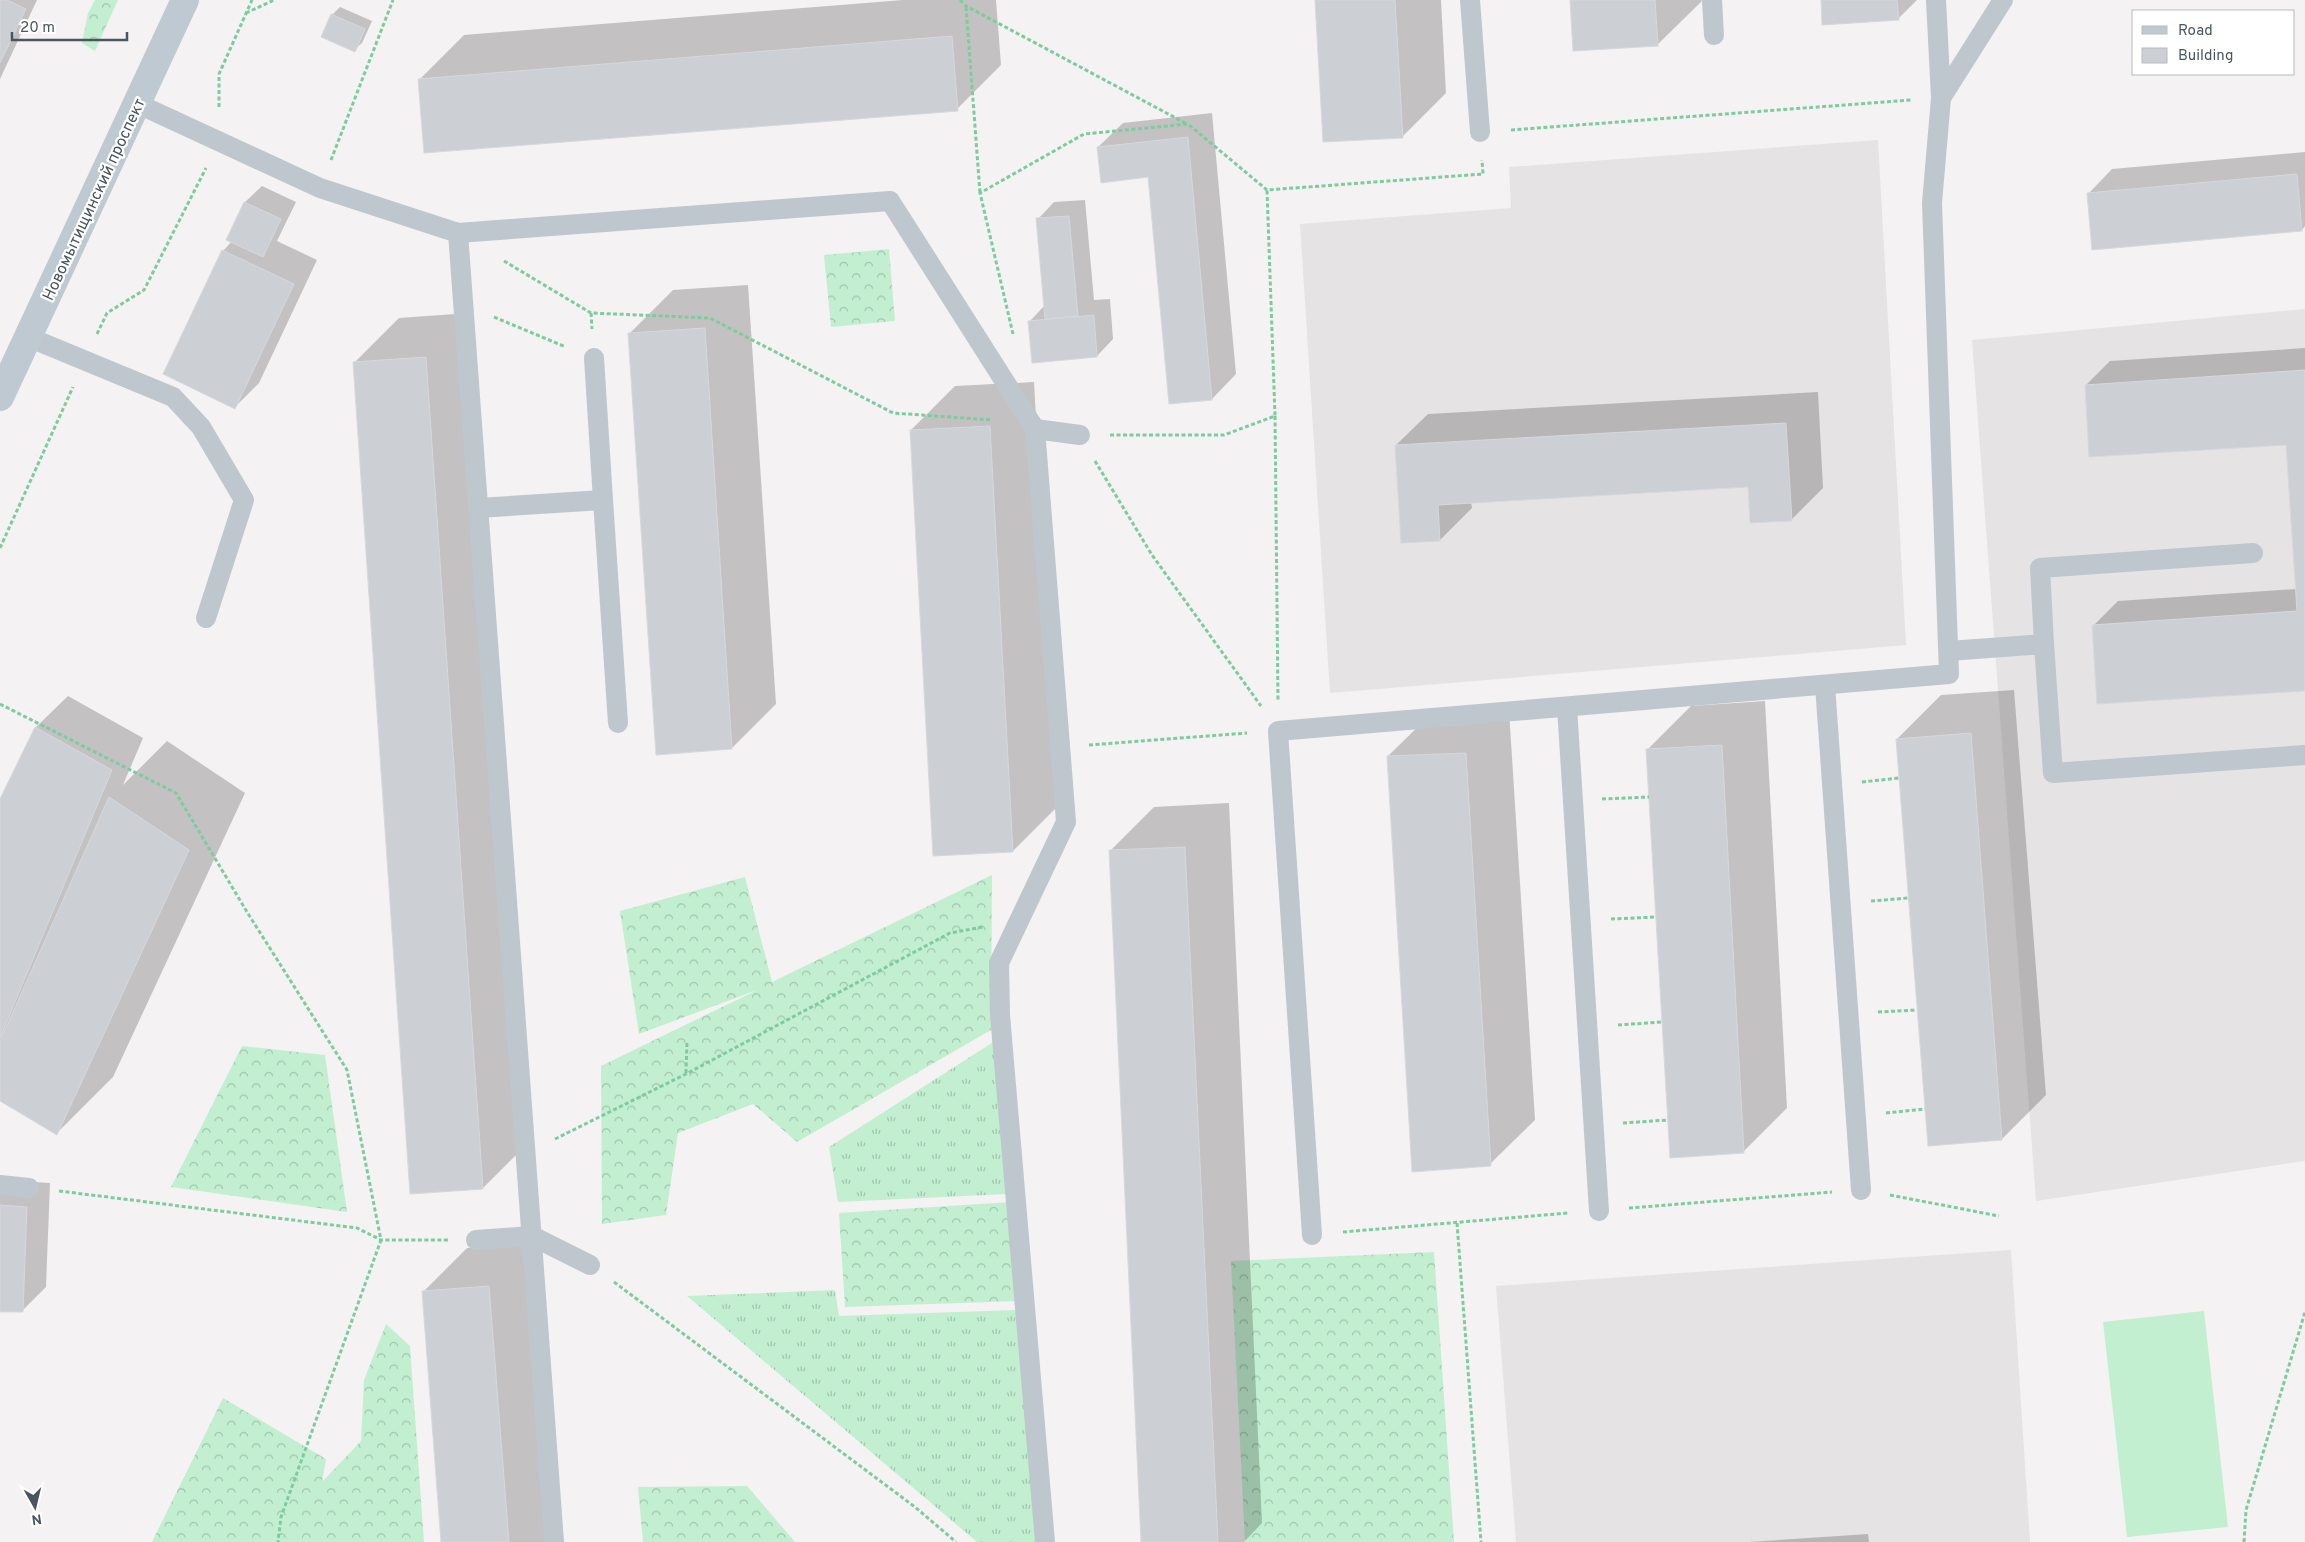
<svg xmlns="http://www.w3.org/2000/svg" width="2305" height="1542" viewBox="0 0 2305 1542" font-family="Overpass,sans-serif">
  <style>
    .education { fill: #e5e3e4 }
    .grass { fill: url(#grass-tufts) }
    .forest { fill: url(#forest-crowns) }
    .pitch { fill: #c3efd1 }
    .shadow { fill: #0003 }
    .building { fill: #cccfd4; stroke: #d6d8dd }
    .lines { fill: none; stroke-linecap: round; stroke-linejoin: round }
    .path { stroke: #7ccca0; stroke-width: 3; stroke-dasharray: 4 2.5; stroke-linecap: butt }
    .lane { stroke: #bec7cd; stroke-width: 20 }
    .secondary { stroke: #bfc9d2; stroke-width: 28 }
    .labels { text-anchor: middle; stroke-width: 4.5; stroke-linejoin: round; paint-order: stroke }
    .street-label { font-size: 16px; fill: #4a565f; stroke: #fff }
  </style>
  <defs>
    <pattern id="grass-tufts" width="24" height="20" patternUnits="userSpaceOnUse" patternTransform="scale(1.25)"><rect width="24" height="20" fill="#c3efd1"/><path d="M3 7l-1-3M5 7V3M7 7l1-3M15 17l-1-3M17 17v-4M19 17l1-3" fill="none" stroke="#a0c4ad"/></pattern>
    <pattern id="forest-crowns" width="20" height="18" patternUnits="userSpaceOnUse" patternTransform="scale(1.25)"><rect width="20" height="18" fill="#c3efd1"/><path d="M2 6a3 3 0 1 1 6 0M12 15a3 3 0 1 1 6 0" fill="none" stroke="#a0c4ad"/></pattern>
  </defs>
  <rect width="100%" height="100%" fill="#f4f2f2"/>
  <!-- education -->
  <g class="education">
    <path d="M1878 140 1906 645 1330 693 1300 224 1511 208 1509 167Z"/>
    <path d="M2305 309V1161L2036 1201 1972 340Z"/>
    <path d="M2011 1250 2030 1542H1516L1496 1286Z"/>
  </g>
  <!-- grass -->
  <g class="grass">
    <path d="M995 1041 1008 1194 838 1202 829 1147Z"/>
    <path d="M835 1290 839 1316 1016 1310 1036 1542H977L687 1296Z"/>
  </g>
  <!-- forest -->
  <g class="forest">
    <path d="M95 0H118L95 51 82 43 88 13Z"/>
    <path d="M889 249 895 321 831 327 824 255Z"/>
    <path d="M992 875 991 1030 797 1142 753 1104 678 1133 666 1215 602 1224 601 1066 757 990 639 1034 620 911 745 877 772 982Z"/>
    <path d="M242 1046 325 1055 347 1212 171 1187Z"/>
    <path d="M1011 1202 1019 1301 845 1307 839 1213Z"/>
    <path d="M1434 1252 1454 1542H1245L1231 1261Z"/>
    <path d="M386 1324 410 1346 424 1542H152L223 1398 326 1459 322 1482 361 1441 364 1380Z"/>
    <path d="M747 1486 795 1542H643L638 1487Z"/>
  </g>
  <!-- pitch -->
  <path class="pitch" d="M2204 1311 2228 1527 2127 1537 2103 1322Z"/>
  <!-- shadow -->
  <g class="shadow">
    <path d="M0 0H37L0 79Z"/>
    <path d="M903 0H996L1001 65 957 109 420 79 464 35Z"/>
    <path d="M1317 0H1441L1446 93 1402 137Z"/>
    <path d="M1571 0H1701L1702 1 1657 45Z"/>
    <path d="M1822 0H1917L1898 19Z"/>
    <path d="M340 7 372 21 362 43 354 50 332 15Z"/>
    <path d="M1212 113 1236 374 1212 399 1170 403 1149 176 1098 147 1123 123Z"/>
    <path d="M2305 152V226L2302 230 2088 194 2112 169Z"/>
    <path d="M262 186 296 202 277 241 317 260 259 383 235 407 223 251 232 241 228 239 245 202Z"/>
    <path d="M1085 200 1094 300 1110 299 1113 339 1097 356 1033 361 1030 321 1045 305 1038 219 1054 202Z"/>
    <path d="M748 285 776 704 732 748 629 334 673 290Z"/>
    <path d="M469 313 527 1144 483 1188 355 362 399 318Z"/>
    <path d="M2305 348V689L2093 626 2118 601 2297 589 2287 443 2086 385 2110 361Z"/>
    <path d="M1034 382 1057 807 1013 851 911 430 955 386Z"/>
    <path d="M1818 392 1823 488 1791 520 1749 486 1471 502 1472 508 1440 540 1396 445 1428 414Z"/>
    <path d="M2014 690 2046 1095 2002 1139 1897 739 1941 695Z"/>
    <path d="M68 696 143 738 123 785 167 741 245 793 113 1077 57 1133 0 1100V801L36 727Z"/>
    <path d="M1765 701 1787 1108 1743 1152 1647 750 1691 706Z"/>
    <path d="M1509 710 1535 1120 1490 1164 1388 756 1433 712Z"/>
    <path d="M1229 803 1262 1523 1244 1542H1142L1110 851 1154 807Z"/>
    <path d="M0 1180 50 1183 46 1287 22 1311H0Z"/>
    <path d="M533 1243 556 1542H442L423 1292 467 1248Z"/>
    <path d="M1868 1534 1869 1542H1749Z"/>
  </g>
  <!-- building -->
  <g class="building">
    <path d="M0 0H7L26 9 0 63Z"/>
    <path d="M1315 0H1395L1403 138 1323 142Z"/>
    <path d="M1570 0H1655L1658 46 1573 51Z"/>
    <path d="M1821 0H1897L1899 20 1822 25Z"/>
    <path d="M331 14 365 29 355 52 321 37Z"/>
    <path d="M952 36 958 111 424 153 418 79Z"/>
    <path d="M1188 137 1212 400 1169 404 1148 177 1101 183 1097 147Z"/>
    <path d="M2297 174 2302 231 2092 250 2087 193Z"/>
    <path d="M244 202 281 219 263 257 226 240Z"/>
    <path d="M1069 216 1078 316 1045 319 1036 218Z"/>
    <path d="M222 250 294 284 235 409 163 374Z"/>
    <path d="M1094 315 1097 357 1032 363 1028 321Z"/>
    <path d="M705 328 732 749 656 755 628 333Z"/>
    <path d="M426 357 483 1189 410 1194 353 362Z"/>
    <path d="M2305 370V691L2097 704 2092 625 2297 611 2286 445 2089 457 2085 385Z"/>
    <path d="M1786 423 1792 521 1750 523 1748 487 1438 505 1440 541 1401 543 1395 445Z"/>
    <path d="M990 426 1013 852 933 856 910 430Z"/>
    <path d="M35 727 112 770 0 1038V799Z"/>
    <path d="M1971 733 2002 1140 1928 1146 1896 739Z"/>
    <path d="M1722 745 1744 1153 1670 1158 1646 749Z"/>
    <path d="M1466 753 1491 1166 1412 1172 1387 756Z"/>
    <path d="M109 797 189 850 57 1135 0 1101V1041Z"/>
    <path d="M1185 847 1218 1542H1141L1109 850Z"/>
    <path d="M0 1205 27 1207 23 1312H0Z"/>
    <path d="M489 1286 509 1542H441L422 1291Z"/>
  </g>
  <g class="lines">
    <!-- path -->
    <g class="path">
      <path d="M960 0 966 6 1187 124"/>
      <path d="M966 7 980 193"/>
      <path d="M246 13 274 0"/>
      <path d="M219 107V74L252 0"/>
      <path d="M1511 130 1911 100"/>
      <path d="M331 160 393 0"/>
      <path d="M504 261 591 313 710 318 893 413 992 420"/>
      <path d="M591 313 592 329"/>
      <path d="M494 317 566 347"/>
      <path d="M97 334 107 313 144 290 206 168"/>
      <path d="M1013 334 980 193 1084 134 1188 124 1267 190 1483 174 1482 160"/>
      <path d="M1275 416 1278 701"/>
      <path d="M1110 435H1224L1275 416 1267 190"/>
      <path d="M1095 461 1152 555 1261 706"/>
      <path d="M0 548 73 387"/>
      <path d="M0 704 176 793 247 912 347 1070 381 1240 281 1517 278 1542"/>
      <path d="M1089 745 1247 733"/>
      <path d="M1862 782 1899 778"/>
      <path d="M1602 799 1649 797"/>
      <path d="M1871 901 1908 898"/>
      <path d="M1611 919 1656 917"/>
      <path d="M1878 1012 1917 1010"/>
      <path d="M1618 1025 1662 1022"/>
      <path d="M686 1073 687 1041"/>
      <path d="M1886 1113 1925 1109"/>
      <path d="M1623 1123 1668 1120"/>
      <path d="M555 1139 686 1074 950 933 983 927"/>
      <path d="M59 1191 357 1228 381 1240H448"/>
      <path d="M1890 1195 1999 1216"/>
      <path d="M1629 1208 1832 1192"/>
      <path d="M1457 1223 1481 1542"/>
      <path d="M1343 1232 1568 1213"/>
      <path d="M614 1282 915 1507 956 1542"/>
      <path d="M2244 1542 2246 1510 2305 1312"/>
    </g>
    <!-- lane -->
    <g class="lane">
      <path d="M1470 0 1480 132"/>
      <path d="M1712 0 1714 35"/>
      <path d="M1936 0 1941 98"/>
      <path d="M136 103 320 188 458 233 890 201 1035 429 1066 822 999 963 1000 1015 1045 1542"/>
      <path d="M458 233 554 1542"/>
      <path d="M28 337 173 397 201 427 244 500 206 618"/>
      <path d="M1035 429 1080 435"/>
      <path d="M603 500 618 723"/>
      <path d="M478 508 603 500 594 358"/>
      <path d="M2044 644 2053 773 2305 755"/>
      <path d="M1949 651 2044 644 2040 568 2253 553"/>
      <path d="M1825 685 1861 1190"/>
      <path d="M1567 707 1599 1211"/>
      <path d="M0 1185 29 1188"/>
      <path d="M1312 1235 1278 731 1949 674 1932 203 1941 98 2003 0"/>
      <path d="M476 1240 532 1236 590 1265"/>
    </g>
    <!-- secondary -->
    <path class="secondary" d="M0 397 185 0"/>
  </g>
  <g class="labels">
    <!-- street labels -->
    <g class="street-label">
      <text transform="translate(93 199) rotate(-65)" y="6">Новомытищинский проспект</text>
    </g>
  </g>
  <!-- legend -->
  <rect x="2132" y="10" width="162" height="65" fill="#ffffff" stroke="#b7bbbf"/>
  <rect x="2142" y="26" width="25" height="8" fill="#bfc9d2" stroke="#b7bbbf"/>
  <text x="2178" y="35" font-size="15" fill="#4a565f">Road</text>
  <rect x="2142" y="48" width="25" height="15" fill="#cccfd4" stroke="#b7bbbf"/>
  <text x="2178" y="60" font-size="15" fill="#4a565f">Building</text>
  <!-- north arrow -->
  <g transform="translate(35 1507) rotate(172)" stroke="#ffffff" stroke-width="4" paint-order="stroke">
  <path d="M0-4L9 19L0 12L-9 19Z" fill="#4a565f"/>
  <text y="-8" font-size="14" font-weight="bold" text-anchor="middle" fill="#4a565f">N</text>
  </g>
  <!-- scale -->
  <path d="M12 32v8h115v-8" fill="none" stroke="#4a565f" stroke-width="2.5"/>
  <text x="20" y="32" font-size="15" fill="#4a565f" stroke="#ffffff" stroke-width="4" paint-order="stroke">20 m</text>
</svg>
